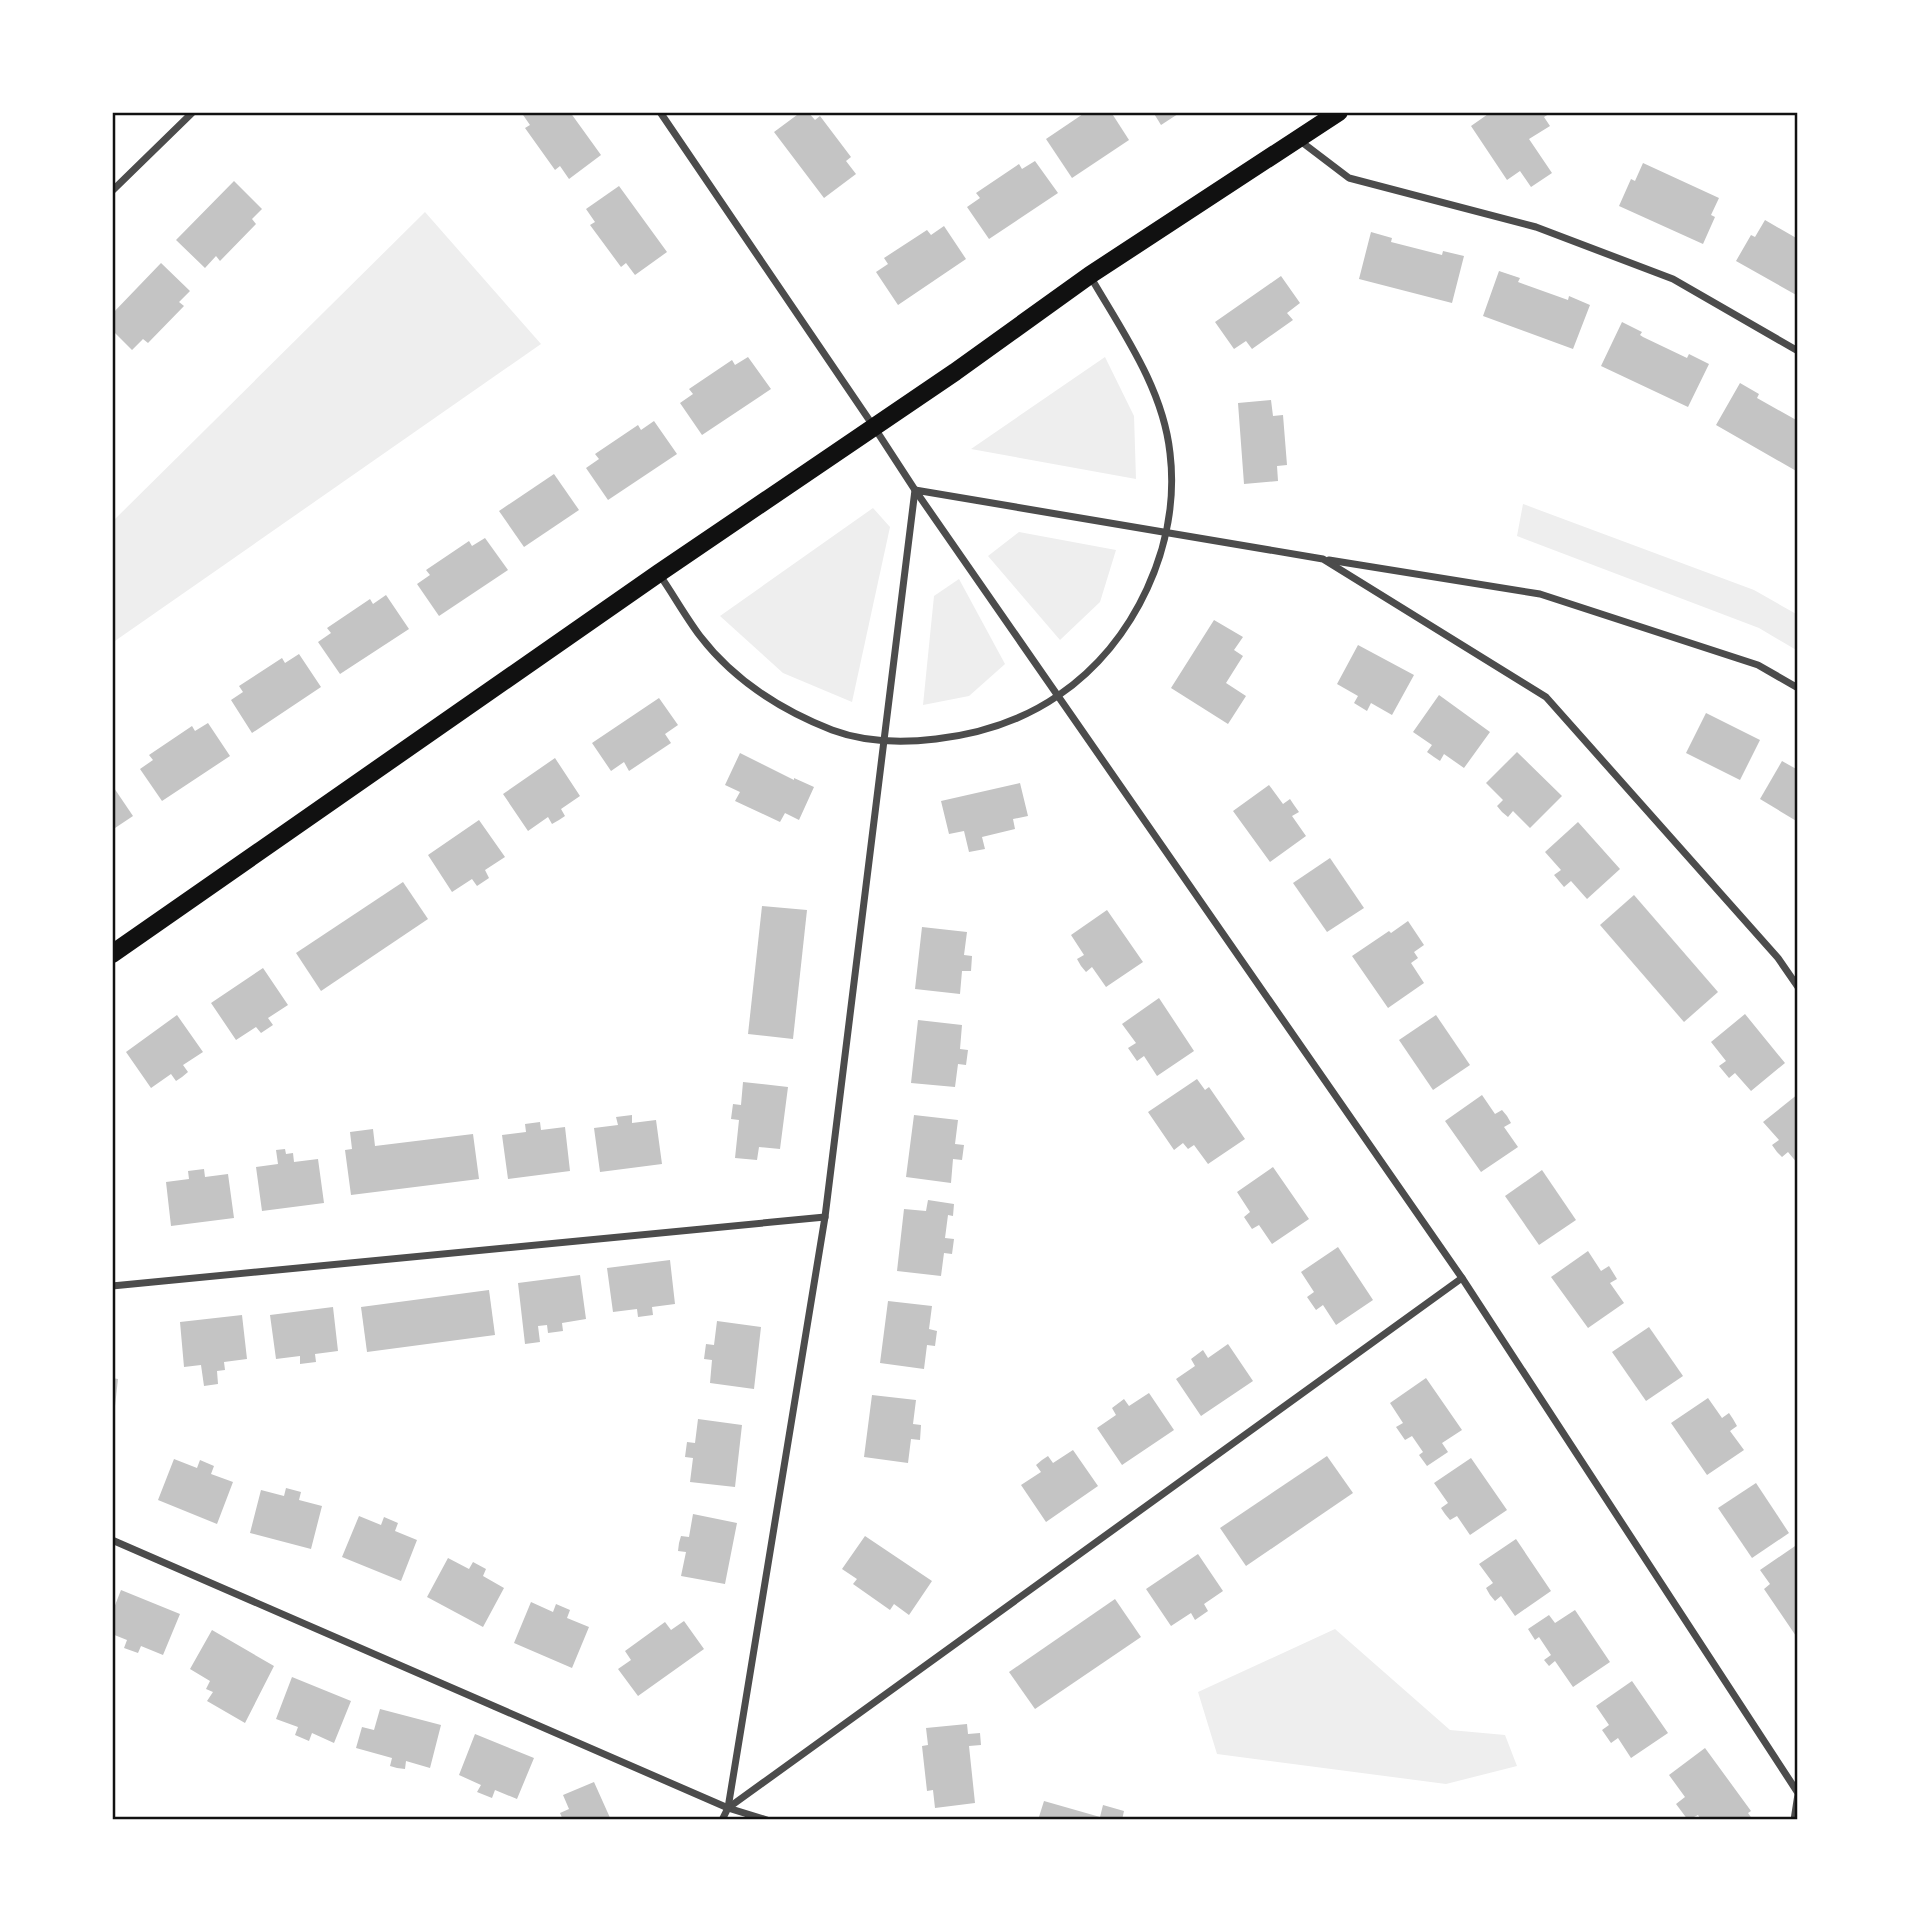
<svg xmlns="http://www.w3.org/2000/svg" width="1910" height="1932" viewBox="0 0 1910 1932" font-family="'Source Sans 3',sans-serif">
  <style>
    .green { fill: #eee }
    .building { fill: #c4c4c4 }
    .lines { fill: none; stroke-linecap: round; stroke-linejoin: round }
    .minor { stroke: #4c4c4c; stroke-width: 7 }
    .primary { stroke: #111; stroke-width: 18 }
    .neatline { fill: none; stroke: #111; stroke-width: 2.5 }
  </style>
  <rect width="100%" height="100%" fill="#fff"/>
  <!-- green -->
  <g class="green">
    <path d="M425 212 541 344 112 643V522Z"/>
    <path d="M1105 357 1134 416 1136 479 971 449Z"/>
    <path d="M1523 504 1754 590 1798 615V651L1759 628 1517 536Z"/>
    <path d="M873 508 890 527 852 702 783 673 720 616Z"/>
    <path d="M1019 532 1116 550 1100 602 1060 640 988 556Z"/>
    <path d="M959 579 1005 664 969 696 923 705 934 596Z"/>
    <path d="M1335 1629 1450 1730 1505 1735 1517 1766 1446 1784 1217 1754 1198 1692Z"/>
  </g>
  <!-- building -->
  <g class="building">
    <path d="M521 112H570L601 155 569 179 560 166 555 170 525 128 530 125Z"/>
    <path d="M801 112H808L815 120 820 116 851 157 846 161 856 174 824 198 774 132Z"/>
    <path d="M1086 112H1111L1129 140 1072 178 1046 139Z"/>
    <path d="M1153 112H1181L1161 125Z"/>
    <path d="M1491 112H1552L1544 117 1550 126 1529 139 1552 173 1531 187 1520 171 1507 180 1471 126Z"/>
    <path d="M1035 161 1058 193 989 239 967 207 980 198 976 193 1019 164 1022 169Z"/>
    <path d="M1643 163 1719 198 1711 215 1715 217 1703 244 1619 206 1631 179 1635 181Z"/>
    <path d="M234 181 262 209 252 219 256 224 220 261 216 256 205 268 176 240Z"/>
    <path d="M619 186 667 252 635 275 626 263 621 267 590 225 595 222 586 209Z"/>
    <path d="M1765 220 1798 239V296L1736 261 1751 235 1755 237Z"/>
    <path d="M944 226 966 259 898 305 876 272 888 264 884 258 927 230 931 235Z"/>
    <path d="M1371 232 1392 238 1391 242 1395 243 1442 255 1443 251 1464 256 1452 303 1359 279Z"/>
    <path d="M161 263 190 291 179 302 184 306 148 343 143 339 132 350 112 330V314Z"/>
    <path d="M1499 271 1520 278 1518 282 1568 300 1569 296 1590 305 1573 349 1483 316Z"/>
    <path d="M1281 276 1300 303 1287 313 1293 320 1252 349 1246 341 1234 349 1215 322Z"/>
    <path d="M1622 322 1642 332 1640 335 1643 337 1687 358 1689 354 1709 364 1688 407 1601 366Z"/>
    <path d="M748 357 771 389 702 435 680 403 693 394 689 389 732 360 735 365Z"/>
    <path d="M1740 383 1759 394 1757 398 1798 421V472L1716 425Z"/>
    <path d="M1271 400 1273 416 1283 415 1287 465 1277 466 1278 481 1244 484 1238 403Z"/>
    <path d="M654 421 677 454 608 500 586 468 599 459 595 454 638 425 641 430Z"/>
    <path d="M554 474 579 510 524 547 499 511Z"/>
    <path d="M485 538 508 570 439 616 417 584 430 575 426 570 469 541 472 546Z"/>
    <path d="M386 595 409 629 340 674 318 642 331 633 327 628 370 599 373 604Z"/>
    <path d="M1214 620 1243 637 1234 650 1243 656 1226 683 1246 696 1228 724 1171 688Z"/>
    <path d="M1358 645 1414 675 1392 715 1371 703 1367 711 1354 703 1358 696 1337 684Z"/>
    <path d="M299 654 321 687 252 733 231 700 243 692 239 686 282 658 285 663Z"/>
    <path d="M1439 695 1490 732 1464 768 1444 754 1440 761 1434 757 1427 752 1432 745 1413 732Z"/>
    <path d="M659 698 678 725 665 734 671 743 629 771 624 762 611 771 592 743Z"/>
    <path d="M1706 713 1760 740 1740 780 1686 753Z"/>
    <path d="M208 723 230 756 162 801 140 769 153 760 149 755 192 726 195 731Z"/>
    <path d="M1517 752 1562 796 1530 828 1513 811 1508 817 1502 812 1497 806 1503 800 1486 783Z"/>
    <path d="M740 753 794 780V778L814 787 799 820 785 813 780 822 735 801 740 792 725 785Z"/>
    <path d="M555 758 580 796 561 809 565 816 559 820 552 824 548 817 528 831 503 794Z"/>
    <path d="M1782 761 1798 770V822L1760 799Z"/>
    <path d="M1020 783 1028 816 1013 819 1015 829 982 837 985 849 969 852 964 831 949 834 941 801Z"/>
    <path d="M112 785 133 816 112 830Z"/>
    <path d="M1269 785 1283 804 1290 799 1294 805 1299 812 1292 816 1306 836 1270 862 1233 811Z"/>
    <path d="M479 820 505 857 485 870 489 878 477 886 472 879 452 892 428 855Z"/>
    <path d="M1578 822 1620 869 1587 899 1571 881 1564 887 1554 875 1561 870 1545 852Z"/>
    <path d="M1330 858 1364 908 1327 932 1293 883Z"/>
    <path d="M403 882 428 919 321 991 296 953Z"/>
    <path d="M1634 895 1718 992 1684 1022 1600 925Z"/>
    <path d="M762 906 807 910 793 1039 748 1034Z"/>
    <path d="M1107 910 1143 962 1106 987 1092 967 1086 972 1081 966 1077 959 1084 955 1071 935Z"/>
    <path d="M1408 921 1424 945 1414 952 1418 958 1411 963 1424 983 1388 1008 1352 956 1389 931 1391 933Z"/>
    <path d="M922 927 967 932 964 955 972 956 971 971H962L960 994 915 989Z"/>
    <path d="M263 968 288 1005 268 1018 273 1025 261 1033 256 1027 236 1040 211 1003Z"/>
    <path d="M1159 998 1194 1051 1157 1076 1144 1056 1137 1061 1128 1048 1136 1043 1122 1024Z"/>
    <path d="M1745 1014 1785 1063 1751 1091 1735 1073 1729 1078 1719 1066 1726 1061 1711 1042Z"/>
    <path d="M177 1015 203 1052 183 1065 188 1072 182 1077 176 1081 171 1074 151 1088 126 1052Z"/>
    <path d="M1436 1015 1470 1065 1433 1090 1399 1040Z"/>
    <path d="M918 1020 962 1025 960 1049 968 1050 966 1065 958 1064 955 1087 911 1083Z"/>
    <path d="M1197 1079 1205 1090 1209 1087 1245 1139 1208 1164 1194 1145 1188 1149 1183 1143 1174 1150 1148 1112Z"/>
    <path d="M743 1082 788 1087 780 1149 759 1147 757 1160 735 1158 739 1120 731 1119 733 1104 741 1105Z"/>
    <path d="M1798 1094V1164L1788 1152 1782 1157 1777 1152 1772 1145 1779 1140 1763 1122Z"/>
    <path d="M1482 1095 1495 1114 1502 1110 1507 1116 1511 1123 1504 1127 1518 1147 1481 1172 1445 1121Z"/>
    <path d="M632 1115V1123L656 1120 662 1164 600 1172 594 1128 618 1125 616 1117Z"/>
    <path d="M914 1115 958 1120 955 1144 964 1145 962 1160 953 1159 951 1183 906 1177Z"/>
    <path d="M540 1122 541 1130 565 1127 570 1171 508 1179 502 1135 526 1132 525 1124Z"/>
    <path d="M373 1129 375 1146 473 1134 479 1179 351 1195 345 1150 352 1149 350 1132Z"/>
    <path d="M285 1149 286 1154 293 1153 294 1162 318 1159 324 1203 262 1211 256 1167 278 1164 276 1150Z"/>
    <path d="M1273 1167 1309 1219 1272 1244 1259 1225 1252 1229 1244 1217 1250 1212 1237 1192Z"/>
    <path d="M204 1169 205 1177 228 1174 234 1218 171 1226 166 1182 189 1179 188 1171Z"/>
    <path d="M1542 1170 1576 1220 1539 1245 1505 1196Z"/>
    <path d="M928 1200 954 1204 953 1216 948 1215 945 1238 954 1239 952 1254 944 1253 941 1276 897 1271 904 1209 926 1211Z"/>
    <path d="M1338 1247 1373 1300 1336 1325 1323 1305 1316 1310 1307 1297 1314 1292 1301 1272Z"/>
    <path d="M1588 1251 1601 1271 1609 1266 1617 1279 1610 1283 1624 1303 1588 1328 1551 1277Z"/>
    <path d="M670 1260 675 1304 652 1307 653 1315 638 1317 637 1309 613 1312 607 1268Z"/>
    <path d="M580 1275 586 1319 562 1323 563 1331 548 1333 547 1325 538 1326 540 1342 525 1344 518 1283Z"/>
    <path d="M489 1290 495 1335 367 1352 361 1307Z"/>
    <path d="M888 1301 932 1306 929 1329 937 1331 935 1346 927 1345 924 1369 880 1363Z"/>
    <path d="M333 1307 338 1351 315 1354 316 1362 300 1364V1356L276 1359 270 1315Z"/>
    <path d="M242 1315 247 1359 224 1362 225 1370 217 1371 218 1384 204 1386 201 1365 184 1367 180 1322Z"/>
    <path d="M717 1321 761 1327 754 1389 710 1383 712 1360 704 1359 706 1344 714 1345Z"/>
    <path d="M1649 1327 1683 1376 1646 1401 1612 1352Z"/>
    <path d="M1228 1344 1253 1381 1201 1416 1176 1379 1195 1366 1191 1359 1203 1350 1208 1358Z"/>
    <path d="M112 1378 118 1379 114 1415H112Z"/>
    <path d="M1426 1378 1462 1430 1442 1443 1448 1452 1427 1466 1419 1455 1423 1452 1412 1436 1405 1440 1396 1427 1403 1423 1390 1403Z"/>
    <path d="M1149 1393 1174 1430 1122 1465 1097 1428 1116 1415 1112 1408 1124 1399 1129 1406Z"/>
    <path d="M872 1395 916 1400 913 1424 921 1425 920 1440 911 1439 908 1463 864 1457Z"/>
    <path d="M1708 1398 1722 1418 1729 1413 1733 1419 1737 1426 1730 1431 1744 1450 1707 1475 1671 1423Z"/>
    <path d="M698 1419 742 1425 735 1487 690 1482 693 1458 685 1457 687 1442 695 1443Z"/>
    <path d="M1073 1450 1098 1486 1046 1522 1021 1485 1041 1472 1036 1465 1042 1460 1048 1456 1053 1463Z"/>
    <path d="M1327 1456 1353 1493 1246 1566 1220 1528Z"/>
    <path d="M1471 1458 1507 1510 1470 1535 1457 1516 1450 1520 1445 1514 1441 1508 1448 1503 1434 1483Z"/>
    <path d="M174 1459 197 1468 200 1460 214 1466 211 1474 233 1482 217 1524 158 1500Z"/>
    <path d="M1756 1483 1789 1533 1752 1558 1718 1508Z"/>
    <path d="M286 1488 301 1492 299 1500 322 1506 311 1549 250 1533 261 1490 284 1496Z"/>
    <path d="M693 1514 737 1523 725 1584 681 1576 686 1552 678 1551 679 1543 681 1536 689 1537Z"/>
    <path d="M359 1516 381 1525 384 1517 398 1523 395 1531 417 1540 401 1581 342 1557Z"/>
    <path d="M865 1536 932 1581 909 1615 894 1604 890 1610 853 1584 857 1579 842 1569Z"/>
    <path d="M1516 1539 1551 1591 1515 1616 1501 1596 1495 1601 1490 1595 1486 1588 1493 1583 1479 1564Z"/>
    <path d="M1798 1544V1639L1764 1589 1770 1584 1760 1570Z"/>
    <path d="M1198 1554 1223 1591 1204 1604 1208 1611 1195 1620 1191 1613 1171 1626 1146 1589Z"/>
    <path d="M448 1558 469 1569 473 1562 486 1569 483 1576 504 1588 483 1627 427 1597Z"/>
    <path d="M121 1590 180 1614 163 1655 141 1646 138 1653 124 1648 127 1640 112 1634V1613Z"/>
    <path d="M1115 1599 1141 1637 1035 1709 1009 1672Z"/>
    <path d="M531 1602 553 1612 556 1604 570 1610 567 1618 589 1627 572 1668 514 1643Z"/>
    <path d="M1575 1610 1610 1662 1573 1687 1555 1661 1549 1666 1544 1660 1551 1655 1539 1637 1535 1640 1528 1629 1549 1615 1555 1623Z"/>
    <path d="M684 1621 704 1649 638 1696 618 1669 631 1660 625 1651 665 1622 671 1630Z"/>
    <path d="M212 1630 274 1666 245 1723 207 1701 213 1692 206 1689 210 1681 190 1669Z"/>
    <path d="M292 1677 351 1701 334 1743 312 1733 309 1741 295 1735 298 1727 276 1719Z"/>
    <path d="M1632 1681 1668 1733 1631 1758 1618 1738 1611 1743 1602 1730 1609 1725 1596 1706Z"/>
    <path d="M380 1709 441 1725 430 1768 406 1761 405 1769 397 1768 390 1766 392 1758 356 1748 362 1727 374 1730Z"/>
    <path d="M967 1724 968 1734 980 1733 981 1745 969 1746 975 1803 935 1808 933 1790 927 1791 922 1746 928 1745 926 1728Z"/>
    <path d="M475 1734 534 1758 517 1799 495 1790 492 1798 477 1792 481 1785 459 1775Z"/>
    <path d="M1705 1748 1751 1811 1748 1813 1753 1820H1701L1698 1815 1688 1820 1676 1804 1685 1797 1669 1775Z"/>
    <path d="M594 1782 611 1820H563L560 1813 569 1809 563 1795Z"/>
    <path d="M1044 1801 1100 1817 1103 1805 1124 1811 1122 1820H1038Z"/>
  </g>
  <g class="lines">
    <!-- minor -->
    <g class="minor">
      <path d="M660 112 874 427 915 490 1462 1278 1798 1793"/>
      <path d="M1299 140 1349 178 1536 227 1673 279 1798 351"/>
      <path d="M112 191 193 112"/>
      <path d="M1329 560 1540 594 1758 665 1798 688"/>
      <path d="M659 574C673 594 685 616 700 636 733 679 781 710 832 730 864 742 902 743 936 739 979 734 1023 720 1059 695 1135 643 1181 544 1170 453 1163 388 1122 331 1090 276"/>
      <path d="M112 1286 825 1217"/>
      <path d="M112 1540 728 1808 767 1820"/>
      <path d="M728 1808 1462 1278"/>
      <path d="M722 1820 728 1808 825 1217 915 490 1323 559 1546 697 1778 958 1798 987"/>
      <path d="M1794 1820 1798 1794"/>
    </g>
    <!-- primary -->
    <path class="primary" d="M112 954 659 573 955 372 1090 275 1339 112"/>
  </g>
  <!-- border -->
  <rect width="1910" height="1932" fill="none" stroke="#ffffff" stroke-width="228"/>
  <rect x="114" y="114" width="1682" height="1704" class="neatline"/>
</svg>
